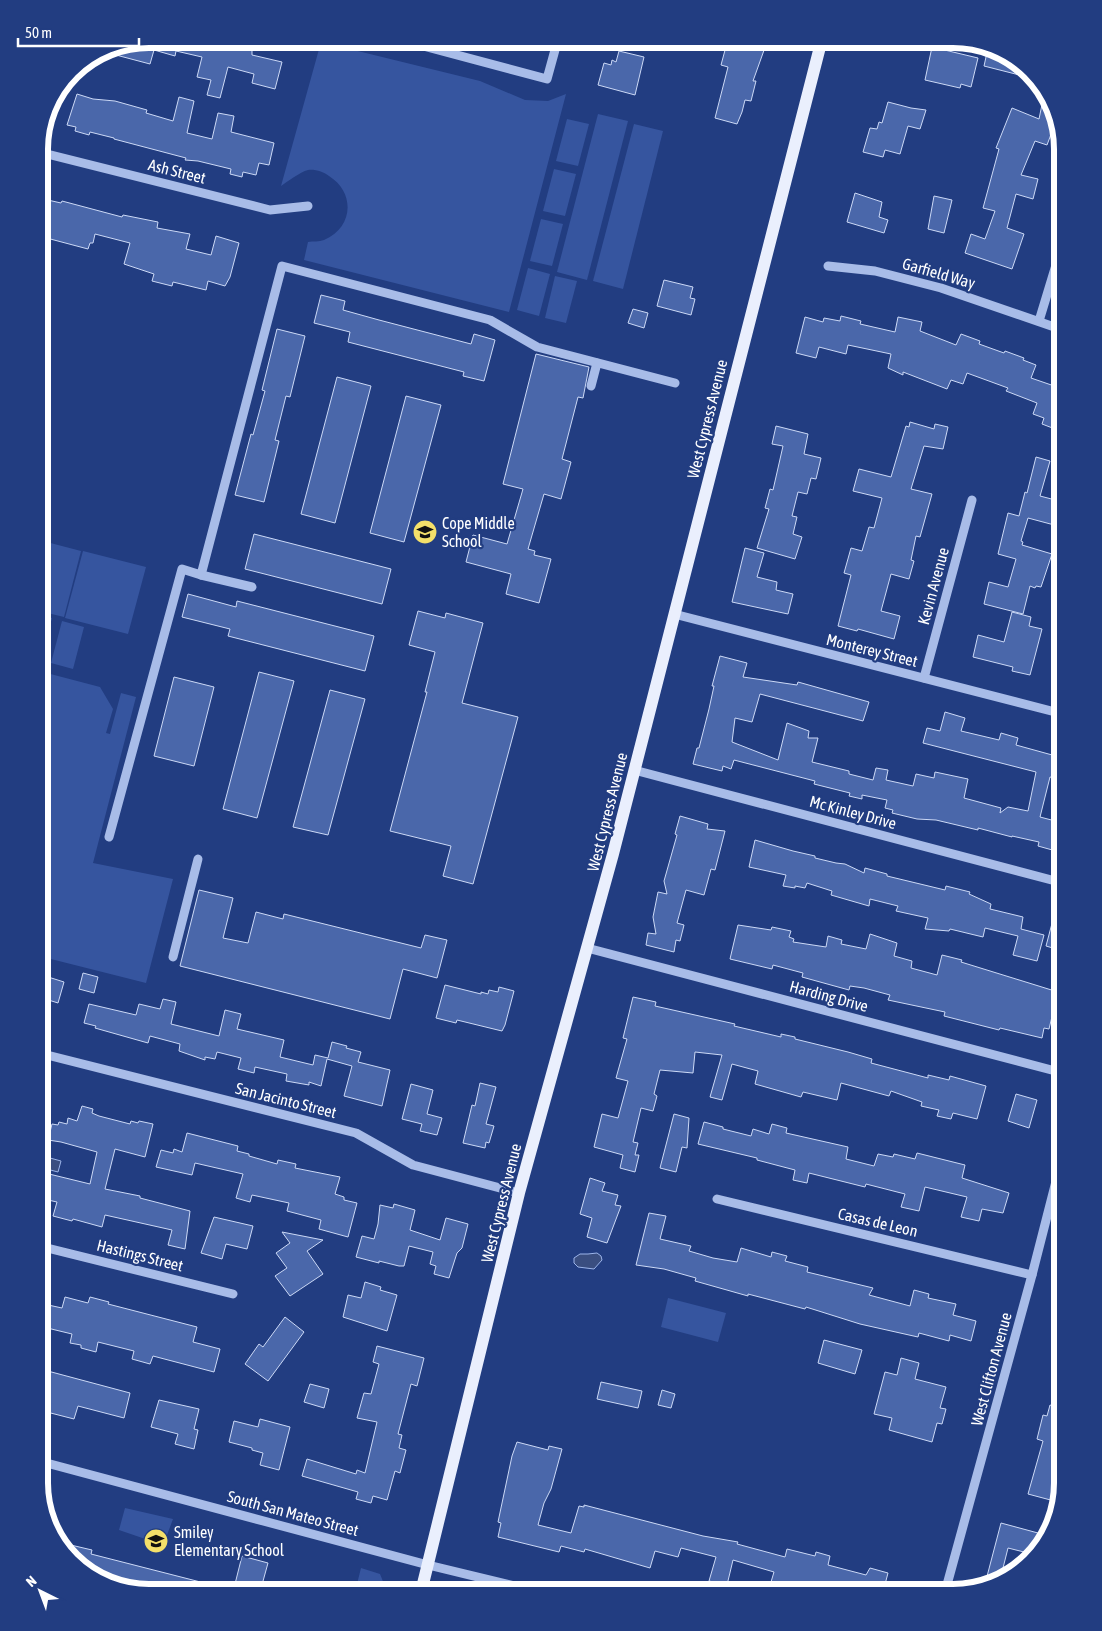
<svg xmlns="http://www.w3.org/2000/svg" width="1102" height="1631" viewBox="0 0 1102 1631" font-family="'Asap Condensed',sans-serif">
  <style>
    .green { fill: #36559f }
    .water { fill: #3a4e80; stroke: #9cb4e9 }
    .building { fill: #4a67aa; stroke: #ccd9f6 }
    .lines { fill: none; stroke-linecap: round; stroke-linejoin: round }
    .minor { stroke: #a8bce8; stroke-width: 9 }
    .major { stroke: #eaeffd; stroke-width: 12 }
    .labels { text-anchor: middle; stroke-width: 4.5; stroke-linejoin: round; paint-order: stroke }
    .street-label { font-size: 16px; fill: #fff; stroke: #223d81 }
    .poi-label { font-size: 16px; fill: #fff; stroke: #223d81; text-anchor: start }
    .rim { fill: none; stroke: #fff; stroke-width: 6 }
  </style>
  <rect width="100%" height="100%" fill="#223d81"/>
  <!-- green -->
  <g class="green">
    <path d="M321 42 480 81 525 100 548 101 566 94 509 312 304 260 308 242C313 241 319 242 324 240 353 228 356 193 329 176 324 172 315 169 308 170 300 172 287 182 281 186Z"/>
    <path d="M598 114 628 121 587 280 557 272Z"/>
    <path d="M567 119 589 124 578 166 556 161Z"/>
    <path d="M634 124 663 131 623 289 593 281Z"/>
    <path d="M554 169 576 174 565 216 543 211Z"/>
    <path d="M541 219 563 224 552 266 530 261Z"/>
    <path d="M528 268 550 274 539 316 517 310Z"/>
    <path d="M555 276 577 281 566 323 545 318Z"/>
    <path d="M39 540 81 551 64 617 39 611Z"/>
    <path d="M83 551 146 567 128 634 65 618Z"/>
    <path d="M39 615 52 618 41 660H39Z"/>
    <path d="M62 621 84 627 73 669 51 663Z"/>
    <path d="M39 671 100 687 113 709 106 733 110 734 121 693 136 697 93 863 173 879 146 983 39 956Z"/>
    <path d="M668 1298 726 1313 718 1342 661 1327Z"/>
    <path d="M125 1508 173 1519 167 1535 161 1533 157 1543 119 1530Z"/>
    <path d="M361 1568 380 1574 384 1584 382 1592H355Z"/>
  </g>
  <!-- water -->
  <g class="water">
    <path d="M39 1155 61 1161 58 1172 39 1167Z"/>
    <path d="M597 1253 601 1256 602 1260 594 1269 578 1267 574 1263V1258L580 1254H588Z"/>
  </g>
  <!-- building -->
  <g class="building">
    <path d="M148 39H219L252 46V55L282 62 275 89 252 83 254 74 228 67 220 98 207 95 211 80 197 77 202 57 176 51 175 56 154 50 150 64 116 55 119 45Z"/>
    <path d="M728 39H768L753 81H756L751 101 745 100 742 112 737 124 715 118 728 67 721 65Z"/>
    <path d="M932 47 978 58 971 87 961 84 960 88 925 80Z"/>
    <path d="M988 48 1014 57 1035 79 984 66Z"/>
    <path d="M619 51 644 57 635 95 598 85 604 63 611 65 612 60 616 62Z"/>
    <path d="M1045 90 1049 94 1056 121 1047 145 1035 141 1021 175 1038 179 1033 199 1016 194 1007 228 1024 234 1012 269 965 253 971 234 985 239 995 211 983 208 999 149 996 148 1012 108 1039 119Z"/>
    <path d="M77 94 93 99 115 101 147 110 146 113 173 121 179 97 194 101 187 133 212 139 218 113 234 116 231 132 274 143 269 165 259 163 256 175 243 172 242 177 230 174 231 169 198 161 185 160 186 158 114 139V138L90 132 89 135 75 131 76 127 67 125Z"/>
    <path d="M888 102 911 108 926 110 920 129 908 126 900 154 885 150 883 157 863 152 870 128 877 129 879 122 882 123Z"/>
    <path d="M855 193 882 202 879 217 888 220 884 233 847 222Z"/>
    <path d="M934 196 952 200 944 233 928 229Z"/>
    <path d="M39 198 61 203 62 201 122 217 123 215 158 222 157 228 190 234 186 249 211 255 216 236 239 243 230 277 225 286 208 281 206 290 173 282 172 286 152 281 154 274 124 264 130 243 95 234 93 243H90L88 249 39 236Z"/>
    <path d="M664 280 693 287 690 298 695 299 691 315 657 306Z"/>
    <path d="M321 295 345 301 343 310 379 320 471 344 474 334 495 340 484 381 463 376 464 372 348 342 350 332 314 323Z"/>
    <path d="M633 309 648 313 644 328 628 323Z"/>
    <path d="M841 316 861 321 860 324 895 332 898 317 922 322 920 331 956 345 961 334 980 341 979 344 1004 353 1005 351 1024 358 1023 360 1036 365 1031 378 1063 389V432L1042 424 1044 418 1033 414 1037 403 1006 391 1008 388 967 373 963 384 951 380 947 389 903 372V375L888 368 891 354 848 345 846 354 819 347 816 358 796 353 805 317 823 322 824 318 840 321Z"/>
    <path d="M277 329 305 336 290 397 286 396 275 440 279 441 264 502 235 495 251 434 253 435 265 391 262 390Z"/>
    <path d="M536 354 589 367 583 398 578 397 562 459 571 462 561 499 544 494 528 549 535 551 534 555 551 559 539 603 506 594 511 574 466 562 473 535 507 544 523 489 503 484Z"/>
    <path d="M337 377 371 386 335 523 301 514Z"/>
    <path d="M406 396 441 405 404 542 370 533Z"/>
    <path d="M910 422 934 429 935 424 948 427 943 449 924 446 911 489 932 494 920 537 916 536 911 560 914 561 909 579 891 574 881 611 900 616 894 639 858 629 857 631 838 626 851 575 844 573 851 548 862 551 869 527 874 528 882 498 853 491 859 469 891 477 906 426 909 427Z"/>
    <path d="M776 426 808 434 804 454 821 458 816 479 811 478 807 494 798 492 792 516 797 517 793 534 802 537 795 559 757 548 769 509 765 508 770 489 773 490 783 446 772 444Z"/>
    <path d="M1036 457 1050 461 1040 496 1063 502V508L1058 526 1028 518 1021 541 1023 542 1022 545 1052 554 1041 587 1036 586 1035 588 1030 586 1023 614 984 604 989 582 1008 587 1016 559 998 554 1008 513 1019 516 1025 492 1027 493Z"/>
    <path d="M254 534 391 569 382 604 245 569Z"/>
    <path d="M745 548 764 553 757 577 777 582 776 590 793 594 788 614 732 602Z"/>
    <path d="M188 594 236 607 237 601 374 636 365 671 228 636 230 629 182 617Z"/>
    <path d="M418 611 445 618 446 613 483 623 462 703 518 717 473 884 443 876 451 846 390 831 427 692H425L435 652 409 645Z"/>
    <path d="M1012 612 1031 617 1029 626 1042 629 1030 675 1012 671 1013 667 973 657 978 635 1004 642Z"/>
    <path d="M720 656 747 663 743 677 797 685 798 682 869 702 863 721 760 694 752 722 735 718 732 742 778 760 787 723 809 731 808 738H818L812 762 849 771V774L873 780 876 768 888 770 886 780 913 786 916 774 934 778 935 772 968 779 964 798 1001 808 1000 813 1008 807 1028 811 1036 772 923 743 927 728 940 731 945 712 965 718 961 731 999 740 1001 733 1018 738 1016 745 1063 758V779L1050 777 1040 817 1063 823V853L1038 846 1039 842 1012 836V837L978 828V830L936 820 917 819 892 813 893 810 885 808 887 800 862 795V799L849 796 850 793 814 784 815 781 734 760 731 769 723 766 722 771 693 764 697 748H699L709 709 714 686H712Z"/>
    <path d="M259 672 294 681 257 818 223 809Z"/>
    <path d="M174 677 214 687 194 766 154 756Z"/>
    <path d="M330 690 365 699 328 835 293 827Z"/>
    <path d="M680 816 708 824 707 829 725 831 715 870 711 869 704 895 686 890 677 923 684 925 680 941 676 940 674 952 646 945 648 933 656 934 653 917 658 892 667 894 664 881 677 835 675 834Z"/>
    <path d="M755 840 793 851 815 856V858L836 863 845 864 864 873 865 868 887 874V876L945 890 946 886 970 892 969 894 991 904 990 909 1023 917 1021 929 1044 935 1037 961 1013 955 1018 936 985 928 983 937 950 929 949 931 925 929 928 918 896 911 898 906 870 899 869 906 831 895 832 891 807 883 805 888 795 886V888L783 886 786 875 749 867Z"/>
    <path d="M199 890 233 898 223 938 248 943 256 912 283 919 284 914 421 948 425 935 447 940 437 978 403 969 390 1019 180 966Z"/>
    <path d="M1059 897H1063V951L1046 946Z"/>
    <path d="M738 925 771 930 772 927 791 931 789 937 794 939 793 942 826 947 828 936 842 940 841 944 866 949 870 934 897 943 894 956 912 961 911 968 937 975 942 955 962 960 961 962 1058 992 1049 1029 1044 1028 1042 1038 1000 1028 999 1030 944 1016 945 1012 888 1000 890 995 864 988 850 986 849 990 802 977 803 973 773 965 772 969 730 959Z"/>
    <path d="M83 973 98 977 94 993 79 989Z"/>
    <path d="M45 976 64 982 58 1003 39 997Z"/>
    <path d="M445 985 481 994V992L488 994 489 990 498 992 499 987 514 991 505 1025 502 1031 457 1020 456 1023 436 1018Z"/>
    <path d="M633 997 656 1002 655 1006 735 1024 734 1026 781 1037V1034L795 1037V1039L848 1052 872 1059 871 1063 928 1078V1075L949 1080 950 1076 986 1086 977 1119 953 1113 951 1119 937 1116 939 1110 921 1106 922 1102 891 1091 889 1096 841 1083 837 1100 803 1092 801 1097 755 1084 758 1071 732 1064 722 1100 710 1097 722 1055 695 1052 693 1073 660 1070 654 1094 657 1096 653 1111 641 1108 633 1142 638 1143 635 1155H639L635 1172 620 1168 623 1155 594 1147 602 1114 618 1118 628 1081 616 1078 627 1039 623 1038Z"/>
    <path d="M163 999 176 1002 171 1024 219 1036 225 1010 241 1014 237 1029 284 1040 280 1057 313 1065 315 1055 328 1058 332 1042 347 1046 346 1048 361 1052 358 1062 390 1070 382 1106 344 1096 352 1066 327 1059 321 1086 309 1082V1085L286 1081 287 1074 255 1067 254 1073 238 1069 241 1058 217 1052 215 1059 205 1057V1060L179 1051 180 1044 150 1036 148 1043 95 1028 96 1026 84 1023 89 1004 136 1015 139 1004 160 1009Z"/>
    <path d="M480 1083 496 1087 486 1124 494 1126 489 1143 486 1142 485 1148 463 1143 472 1105 475 1106Z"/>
    <path d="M411 1084 433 1090 427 1114 442 1118 437 1135 420 1131 422 1124 402 1119Z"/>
    <path d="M1016 1094 1037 1100 1029 1128 1008 1121Z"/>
    <path d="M82 1106 93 1109 92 1113 99 1116 130 1124 131 1121 138 1123 139 1121 153 1124 145 1157 115 1149 105 1189 140 1196V1198L190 1211 185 1249 168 1245 172 1230 105 1215 102 1227 73 1219 72 1221 53 1216 57 1202 39 1198V1183L41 1172 90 1184 97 1152 61 1142 48 1140 52 1124 58 1125 59 1122 67 1124 68 1118 77 1121Z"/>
    <path d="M674 1114 689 1118 687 1148 682 1147 676 1172 660 1168Z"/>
    <path d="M704 1122 723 1127V1129L751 1136 753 1129 769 1134 772 1124 787 1128 786 1133 848 1147 846 1159 874 1166 878 1154 893 1157 894 1154 915 1159 917 1153 965 1165 962 1178 1009 1193 1003 1213 982 1209 979 1221 961 1217 967 1197 925 1187 919 1211 901 1207 905 1194 866 1184 865 1187 809 1173 807 1183 793 1180 795 1170 757 1160V1158L698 1144Z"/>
    <path d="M187 1133 238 1146 237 1151 249 1154V1156L277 1164 278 1160 296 1164 295 1168 340 1177 335 1194 344 1197V1200L357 1203 348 1237 319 1229 321 1220 287 1211 289 1203 252 1195 250 1202 236 1198 243 1174 195 1163 192 1175 156 1167 161 1150 173 1153 174 1149 182 1152Z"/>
    <path d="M590 1178 605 1183 602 1191 618 1195 615 1205 621 1206 607 1243 587 1237 592 1218 580 1214Z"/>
    <path d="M394 1204 415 1210 410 1230 440 1240 446 1218 468 1224 462 1248 457 1253 449 1278 434 1274 436 1266 430 1264 433 1252 409 1246 404 1266H399L379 1261V1263L356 1257 362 1236 374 1239 378 1224 380 1205 393 1208Z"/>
    <path d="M649 1213 666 1216 660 1239 691 1246 689 1251 713 1258 737 1262 741 1248 771 1257 772 1252 787 1256 785 1261 808 1267 807 1272 873 1288 869 1295 910 1306 914 1290 929 1294 928 1298 956 1304 953 1315 976 1321 971 1341 950 1335 949 1341 919 1333 918 1337 860 1324 806 1307 805 1309 748 1294V1296L695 1281 696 1278 664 1269 636 1265Z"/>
    <path d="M214 1217 253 1226 247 1249 226 1244 222 1259 201 1253Z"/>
    <path d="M282 1232 323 1240 307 1251 323 1274 290 1296 275 1276 287 1268 276 1253 290 1243Z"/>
    <path d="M365 1282 381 1287 380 1290 397 1295 387 1331 343 1317 348 1295 361 1298Z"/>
    <path d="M65 1297 88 1303 90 1297 109 1302 108 1304 197 1327 193 1342 220 1349 214 1372 153 1356 150 1364 132 1359 134 1351 98 1342 96 1352 81 1348V1345L70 1343 72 1334 39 1326V1303L62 1308Z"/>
    <path d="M285 1317 304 1332 268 1381 245 1364 259 1344 263 1347Z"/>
    <path d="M824 1340 862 1350 855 1374 818 1363Z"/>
    <path d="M377 1346 424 1358 417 1386 411 1384 398 1434 402 1435 399 1448 406 1450 400 1473 395 1471 387 1500 373 1496 371 1503 356 1499 358 1492 302 1476 307 1459 356 1474 357 1470 365 1473 377 1422 357 1418 364 1393 371 1394 379 1364 373 1362Z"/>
    <path d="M901 1358 919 1363 915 1379 946 1387 940 1408 946 1409 942 1424 937 1423 932 1442 889 1430 892 1418 874 1414 885 1372 897 1375Z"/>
    <path d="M44 1370 130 1393 124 1418 78 1406 74 1419 39 1410V1390Z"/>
    <path d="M601 1382 642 1391 638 1408 597 1399Z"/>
    <path d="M310 1384 329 1389 324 1408 304 1402Z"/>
    <path d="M662 1390 675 1394 671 1408 658 1405Z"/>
    <path d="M159 1400 199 1409 194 1429 198 1430 194 1449 175 1444 178 1434 151 1427Z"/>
    <path d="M1050 1405 1063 1409V1483L1058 1502 1028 1494 1043 1441 1037 1439 1043 1415 1047 1416Z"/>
    <path d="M260 1419 290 1427 279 1470 260 1465 263 1453 252 1450V1448L229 1442 234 1421 258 1427Z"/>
    <path d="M517 1442 548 1450 549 1446 562 1449 551 1489 544 1503 538 1525 571 1533 579 1506 584 1507V1505L703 1536 738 1542 737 1544 785 1557 787 1549 815 1556 816 1552 830 1556 828 1565 866 1575 870 1568 888 1573 883 1592H853L825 1585 824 1592H768L774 1572 733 1560 727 1585 709 1581 716 1557 681 1548 678 1557 655 1551 650 1568 585 1549 584 1552 561 1546 559 1552 498 1537 501 1523 498 1522 512 1456Z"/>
    <path d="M1001 1523 1038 1533 1032 1554 1008 1548 1000 1580 985 1584Z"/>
    <path d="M58 1542 92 1550 91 1554 220 1587V1592H141L93 1577Z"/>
    <path d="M242 1556 268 1563 260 1592H233Z"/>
  </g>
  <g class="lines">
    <!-- minor -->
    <g class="minor">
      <path d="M397 39 547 79 558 39"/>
      <path d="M39 152 270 210 308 206"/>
      <path d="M828 266 875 271 941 288 1063 330"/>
      <path d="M1039 321 1063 242"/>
      <path d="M591 386 597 363"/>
      <path d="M201 575 252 587"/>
      <path d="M674 614 1063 714"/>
      <path d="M924 678 972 500"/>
      <path d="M634 770 1063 883"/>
      <path d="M109 837 182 569 201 575 282 266 490 320 537 347 675 383"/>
      <path d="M587 948 1063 1073"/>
      <path d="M173 957 198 859"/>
      <path d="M39 1053 356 1133 413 1165 519 1193"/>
      <path d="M39 1083 47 1055"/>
      <path d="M717 1199 1032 1275"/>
      <path d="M39 1246 233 1294"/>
      <path d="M39 1461 428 1565 539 1592"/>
      <path d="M945 1592 1032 1275 1063 1154"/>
    </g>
    <!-- major -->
    <path class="major" d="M421 1592 519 1193 613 854 822 39"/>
  </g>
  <!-- icons -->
  <defs>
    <symbol id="school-disc" viewBox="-11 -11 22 22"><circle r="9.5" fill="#f4e06a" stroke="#223d81"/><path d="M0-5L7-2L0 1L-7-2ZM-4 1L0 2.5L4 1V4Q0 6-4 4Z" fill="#111"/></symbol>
  </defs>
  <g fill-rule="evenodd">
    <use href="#school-disc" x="411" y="518" width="28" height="28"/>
    <use href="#school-disc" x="142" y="1527" width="28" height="28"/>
  </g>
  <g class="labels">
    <!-- street labels -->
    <g class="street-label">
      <text transform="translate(177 171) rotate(14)" y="6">Ash Street</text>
      <text transform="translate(939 273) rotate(16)" y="6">Garfield Way</text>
      <text transform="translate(707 419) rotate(-76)" y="6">West Cypress Avenue</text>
      <text transform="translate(933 586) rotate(-75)" y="6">Kevin Avenue</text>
      <text transform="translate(872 650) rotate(14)" y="6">Monterey Street</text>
      <text transform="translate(607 812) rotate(-76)" y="6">West Cypress Avenue</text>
      <text transform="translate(853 812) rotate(15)" y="6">Mc Kinley Drive</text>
      <text transform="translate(829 996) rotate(15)" y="6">Harding Drive</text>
      <text transform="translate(286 1100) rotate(14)" y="6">San Jacinto Street</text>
      <text transform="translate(501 1203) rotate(-76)" y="6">West Cypress Avenue</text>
      <text transform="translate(878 1222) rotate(13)" y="6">Casas de Leon</text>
      <text transform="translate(140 1255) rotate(14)" y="6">Hastings Street</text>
      <text transform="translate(991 1369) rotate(-75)" y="6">West Clifton Avenue</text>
      <text transform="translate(293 1513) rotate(15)" y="6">South San Mateo Street</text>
    </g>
    <!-- poi labels -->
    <g class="poi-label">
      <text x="442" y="529">Cope Middle<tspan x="442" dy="18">School</tspan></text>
      <text x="174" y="1538">Smiley<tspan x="174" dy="18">Elementary School</tspan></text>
    </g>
  </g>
  <!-- crop -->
  <path d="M0 0H1102V1631H0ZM149 48H953A101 101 0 0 1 1054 149V1483A101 101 0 0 1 953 1584H149A101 101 0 0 1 48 1483V149A101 101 0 0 1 149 48Z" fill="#223d81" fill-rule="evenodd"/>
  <path class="rim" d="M149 48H953A101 101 0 0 1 1054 149V1483A101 101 0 0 1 953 1584H149A101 101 0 0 1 48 1483V149A101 101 0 0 1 149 48Z"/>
  <!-- north arrow -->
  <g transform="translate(40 1591) rotate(318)" stroke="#223d81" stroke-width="4" paint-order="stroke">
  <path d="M0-4L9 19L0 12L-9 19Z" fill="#ffffff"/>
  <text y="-8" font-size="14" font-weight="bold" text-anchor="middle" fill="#ffffff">N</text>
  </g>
  <!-- scale -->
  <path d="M18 38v8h121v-8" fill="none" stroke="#ffffff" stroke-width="2.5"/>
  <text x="25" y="38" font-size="15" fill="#ffffff" stroke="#223d81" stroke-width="4" paint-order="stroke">50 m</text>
</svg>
